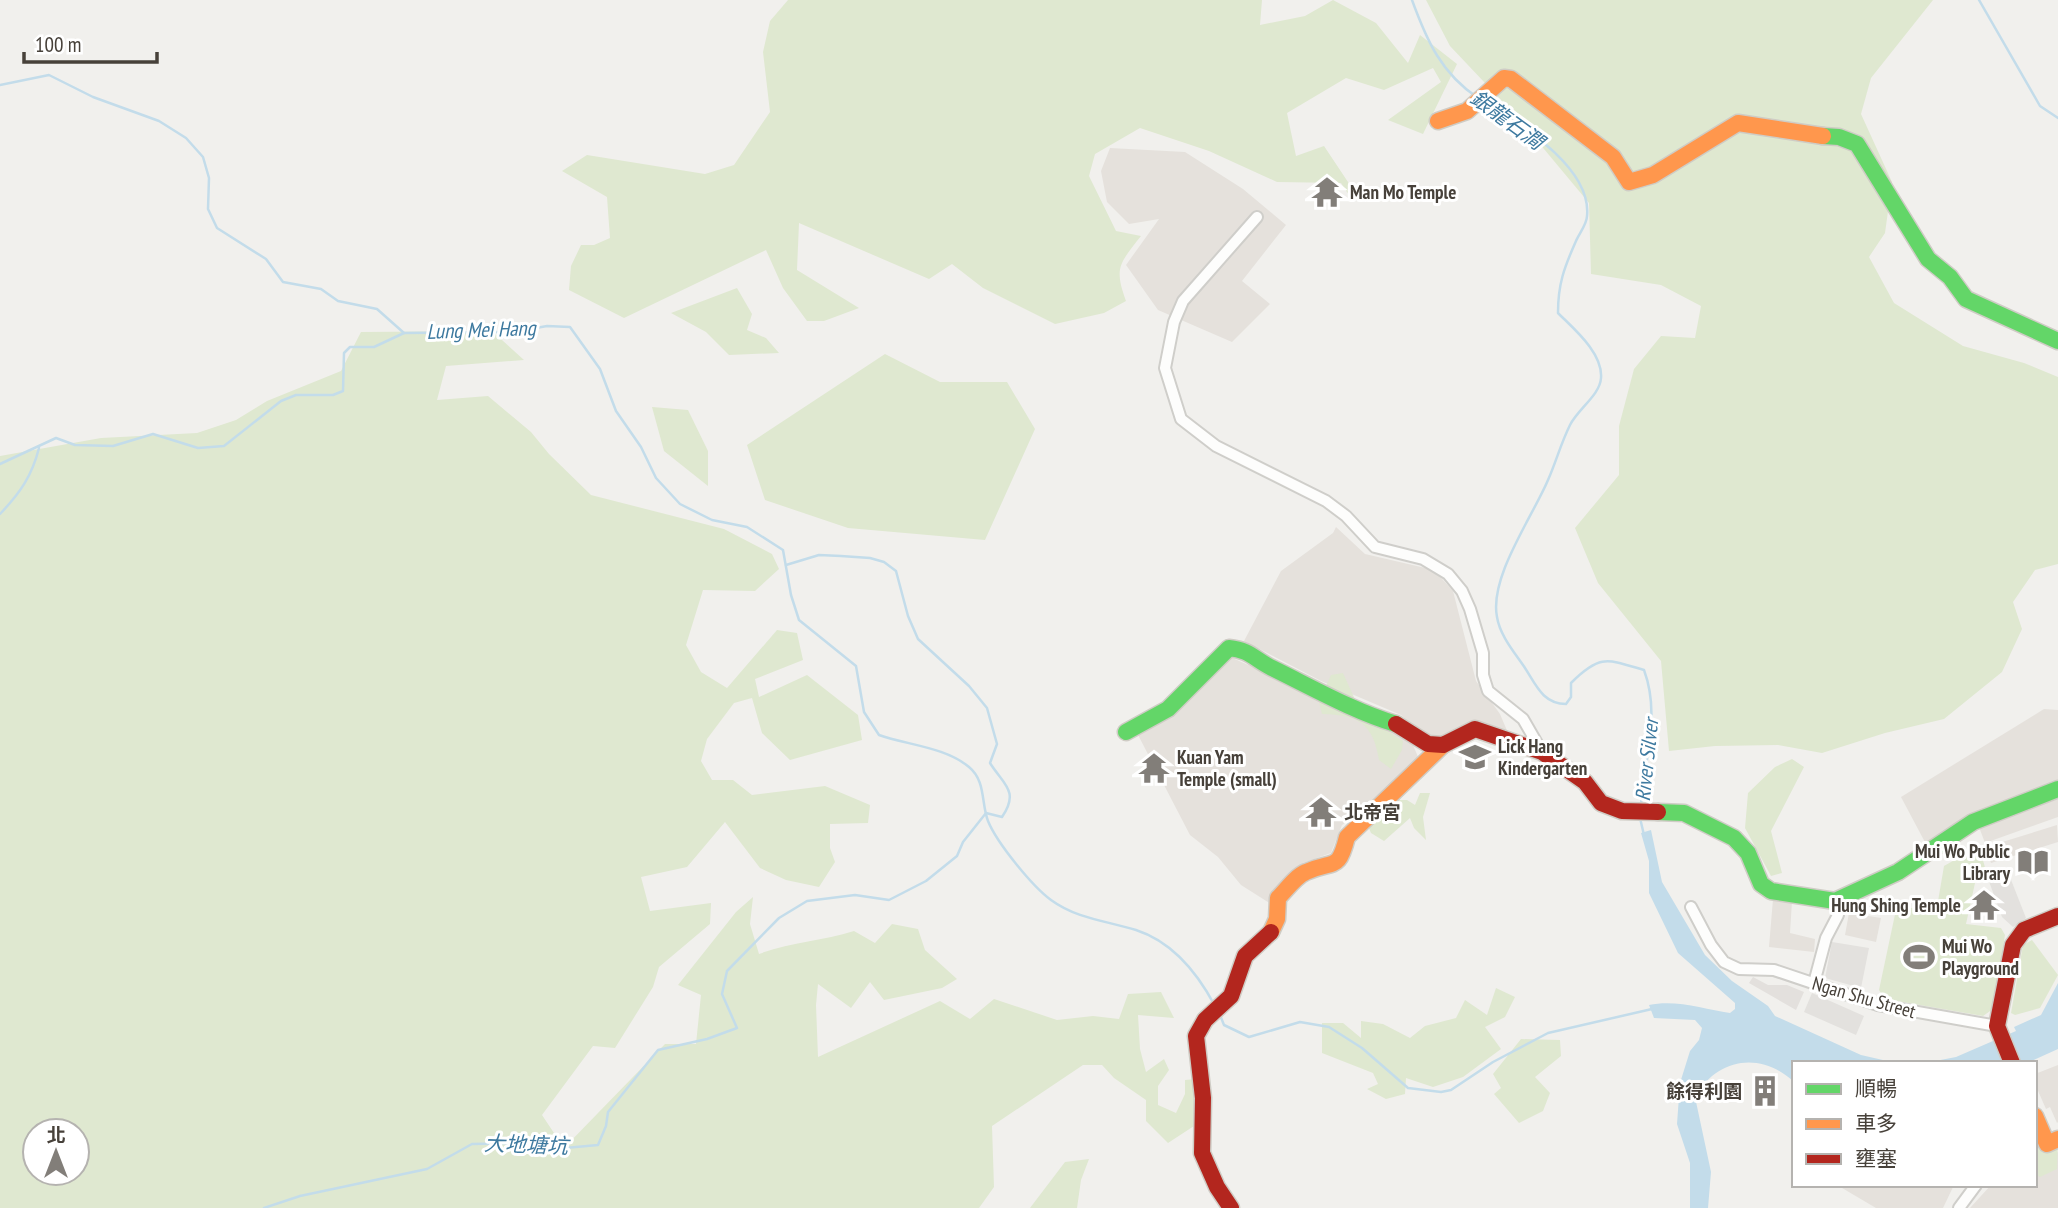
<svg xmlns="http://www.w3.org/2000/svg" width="2058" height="1208" viewBox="0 0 2058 1208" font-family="'PT Sans Narrow','Noto Sans TC',sans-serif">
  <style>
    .residential { fill: #e5e1dc }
    .industrial { fill: #e3e0dd }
    .green { fill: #dfe8d0; fill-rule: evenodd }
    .parking { fill: #e3e1de }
    .water { fill: #c3dcea }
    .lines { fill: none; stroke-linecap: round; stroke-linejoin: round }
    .stream { stroke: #c3dcea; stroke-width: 2.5 }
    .street-casing { stroke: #cfceca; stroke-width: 14 }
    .fast-casing { stroke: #cfccc5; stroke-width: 19 }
    .slow-casing { stroke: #cfccc5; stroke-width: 19 }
    .jam-casing { stroke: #cfccc5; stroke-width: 19 }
    .street { stroke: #fdfdfc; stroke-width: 10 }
    .fast { stroke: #63d668; stroke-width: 16 }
    .slow { stroke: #ff974d; stroke-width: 16 }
    .jam { stroke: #b3261e; stroke-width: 16 }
    .labels { text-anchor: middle; stroke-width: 6; stroke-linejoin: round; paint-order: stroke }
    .poi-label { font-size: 19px; font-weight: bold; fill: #47413a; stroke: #fff; text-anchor: start }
    .street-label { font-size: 19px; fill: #47413a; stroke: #fff }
    .water-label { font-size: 21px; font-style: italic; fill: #3d799f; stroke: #fff }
  </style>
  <rect width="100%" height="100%" fill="#f1f0ed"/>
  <!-- residential -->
  <g class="residential">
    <path d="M1110 148 1185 152 1243 189 1286 225 1242 281 1270 304 1232 342 1158 310 1126 265 1159 219 1129 224 1107 202 1101 171Z"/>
    <path d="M1336 527 1365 554 1434 570 1453 591 1476 681 1500 714 1508 733 1425 738 1401 715 1321 681 1244 641 1281 571 1333 533Z"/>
    <path d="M1228 656 1409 736 1419 759 1383 796 1342 825 1331 853 1303 863 1271 904 1241 885 1218 857 1190 835 1137 733Z"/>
    <path d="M2044 709 2058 710V787L1927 846 1901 797Z"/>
    <path d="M2058 799V817L1985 843 1979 827Z"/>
    <path d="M2057 825 2058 842 1991 863 1986 847Z"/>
    <path d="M1773 899 1792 901 1790 933 1815 939 1814 952 1769 947Z"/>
    <path d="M1849 913 1881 918 1876 942 1845 935Z"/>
    <path d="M2058 1065V1122L2057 1123 2050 1107 2046 1109 2035 1084V1074Z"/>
    <path d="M2058 1152V1208H1970L1991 1185H2035V1161Z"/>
    <path d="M1837 1185H1954L1943 1208H1876Z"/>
  </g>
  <!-- industrial -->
  <path class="industrial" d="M1753 977 1768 985H1787L1804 992 1796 1010 1749 983Z"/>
  <!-- green -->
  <g class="green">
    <path d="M788 0H1262L1260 25 1305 16 1333 0 1376 23 1408 63 1420 35 1457 64 1423 134 1388 120 1441 82 1433 68 1384 90 1346 78 1287 113 1296 156 1324 146 1354 191 1351 198 1341 183 1277 182 1209 151 1140 128 1095 154 1089 176 1116 231 1141 236C1119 264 1114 268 1126 301L1104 313 1055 324 983 288 952 264 929 279 799 223 797 270 859 308 824 321H807L783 288 766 250 624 318 569 290 571 266 581 245H594L610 238 607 197 562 171 587 155 705 174 734 165 770 112 763 52 770 21Z"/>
    <path d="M1426 0H1933L1871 78 1861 114 1892 182 1885 233 1869 257 1894 303 1963 346 2024 363 2058 377V564L2035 570 2013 602 2022 629 2002 672 1944 719 1885 733 1822 753 1778 745 1715 746 1669 751 1661 661 1598 583 1575 528 1619 475V426L1634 369 1661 336 1695 338 1701 306 1661 285 1591 274 1589 203 1519 119 1450 46Z"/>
    <path d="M737 288 752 314 747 330 766 338 779 353 729 355 706 332 671 313Z"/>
    <path d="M492 331 524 360 446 366 437 400 488 396 531 432 549 454 591 495 724 529 772 554 779 569 755 591 703 590 686 645 701 672 727 688 777 630 797 633 803 660 755 679 759 697 807 675 858 715 862 740 790 760 762 733 752 698 734 703 707 739 701 761 712 780H733L752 795 825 786 870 805 868 823 830 824V848L835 862 819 887 786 880 760 868 725 822 687 867 641 877 650 911 711 903 710 924 659 967 653 987 615 1048 593 1046 542 1115 564 1148 665 1044H696L701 995 678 985 736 912 753 897 750 924 759 954C790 942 823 941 854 931L875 943 892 924 918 929 925 950 957 979 942 988 884 1000 870 982 851 1008 818 984 816 1005 818 1057 940 1001 970 1019 994 999 1057 1020 1093 1016 1119 1019 1128 994 1161 992 1174 1018 1138 1015 1140 1049 1146 1072 1164 1059 1169 1070 1158 1086V1105L1176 1113 1185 1094V1080L1196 1079 1194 1126 1168 1143 1146 1121V1100L1114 1078 1102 1065H1083L992 1126 994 1187 979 1208H0V456L101 438 197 433 236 420 267 401 341 371 361 332ZM35 1131H77V1173H35Z"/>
    <path d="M885 354 940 382H1007L1035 429 985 540 848 528 765 500 747 445Z"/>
    <path d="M652 407 688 410 708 451V486L664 451Z"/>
    <path d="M1343 673 1362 715 1374 724 1381 711 1386 730 1403 741 1402 750 1391 769 1379 760C1373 723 1358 715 1322 714L1319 702 1331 675Z"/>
    <path d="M1792 759 1804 767 1771 831 1782 873 1771 876 1745 828 1748 793 1775 767Z"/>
    <path d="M1420 793H1430L1423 817 1426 840 1414 828 1410 818 1384 841 1371 833 1368 826 1396 800H1407L1415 805Z"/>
    <path d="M1979 846 1986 871 1975 883 1966 924 2001 928 2005 935 1993 1009 1983 1016 1885 999 1879 990 1897 905 1936 913 1944 866Z"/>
    <path d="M2032 940 2058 975 2040 1008 2015 1015 2011 1013 2023 945Z"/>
    <path d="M1496 988 1515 997 1505 1017 1485 1027 1501 1049 1463 1077 1433 1087 1406 1078 1405 1094 1386 1099 1367 1089 1378 1084 1373 1073 1322 1053V1023H1343L1361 1038V1021L1383 1024 1410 1038 1425 1026 1456 1018 1465 1000 1487 1015Z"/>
    <path d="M1521 1039 1560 1040 1561 1056 1535 1077 1550 1093 1543 1111 1519 1123 1494 1094 1501 1088 1493 1074Z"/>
    <path d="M2035 1127 2058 1140 2057 1169 2040 1177 2035 1174Z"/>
    <path d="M1089 1159 1081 1180 1077 1208H1030L1065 1162Z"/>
  </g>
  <!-- parking -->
  <g class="parking">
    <path d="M2006 867 2026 918 2013 927 2002 917 1987 876Z"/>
    <path d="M1832 942 1869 948 1861 988 1825 978Z"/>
    <path d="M1812 993 1864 1016 1856 1035 1804 1012Z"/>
  </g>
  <!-- water -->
  <g class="water">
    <path d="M1651 830 1662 882 1705 955 1732 981 1768 1006 1775 1016 1861 1055 1896 1063H1794V1082C1761 1051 1717 1058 1695 1097L1711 1172 1708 1208H1690V1163L1677 1124 1680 1083 1690 1051 1699 1040 1702 1028 1695 1020 1654 1018 1649 1005C1675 999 1705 1009 1730 1013L1735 1009V1003L1678 953 1649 893V861L1641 833Z"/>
    <path d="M2058 983V1049L2027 1063H1925L1956 1057 2016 1031 2014 1027 2041 1015Z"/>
  </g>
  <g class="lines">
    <!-- stream -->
    <g class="stream">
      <path d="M1412 0C1427 41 1441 73 1478 98"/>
      <path d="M1979 0 2040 106 2058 118"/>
      <path d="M0 85 49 75 93 97 159 121 186 138 203 157 209 178 208 209 217 228 266 259 283 282 321 289 338 301 377 309 404 333 514 332 547 326 570 327 600 369 616 411 641 447 656 478 680 504 712 520 747 527 783 550 791 595 799 620 856 666 864 712 879 735C907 745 945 747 969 767 986 781 981 803 988 821 997 843 1032 886 1051 900 1077 919 1107 921 1136 930 1173 942 1198 974 1215 1006"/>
      <path d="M1487 103C1521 125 1592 168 1587 216 1587 224 1579 234 1576 241 1564 268 1558 284 1558 313 1574 329 1603 353 1601 378 1600 395 1578 409 1570 425 1561 443 1556 462 1548 480 1533 516 1489 577 1497 617 1500 636 1515 653 1525 668 1536 685 1543 704 1566 704L1571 697V683C1600 654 1607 659 1644 670 1661 716 1644 758 1641 804"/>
      <path d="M0 464 56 438 75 445 113 446 153 434 198 448 224 446 281 401 296 395H333L343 391 344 353 350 347H374L404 333"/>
      <path d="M0 514C20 493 32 476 39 448"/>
      <path d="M1640 818 1644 835"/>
      <path d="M1220 1015 1224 1025 1249 1037 1300 1022 1329 1027 1362 1048 1408 1088 1441 1092 1451 1090 1493 1062 1548 1033 1652 1009"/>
      <path d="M264 1208 300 1196 427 1169 472 1144 517 1143 565 1148 598 1145 606 1126 608 1112 658 1050 707 1039 737 1028 722 994 727 971 779 918 807 901 855 895 889 900 926 881 957 856 963 842 986 813 1002 817C1020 791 1003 784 990 763L997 744 987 708 969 686 918 639 908 616 896 571 884 562 870 558 841 556 819 555 786 565"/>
    </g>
    <defs>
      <g id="street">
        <path d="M1257 217 1183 301 1174 322 1165 368 1181 419 1216 446 1326 501 1346 516 1375 547 1423 559 1448 574 1462 591 1470 609 1483 653V675L1488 691 1523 719 1542 752"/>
        <path d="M1691 907 1711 945 1724 962 1739 969 1774 970 1878 1005 1997 1026"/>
        <path d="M1814 983 1826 938 1838 915 1835 901"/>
        <path d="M1959 1208 1976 1185"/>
      </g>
      <g id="fast">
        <path d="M1823 136 1839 137 1857 144 1928 259 1950 277 1966 299 2058 341"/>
        <path d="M1126 732 1168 709 1229 648C1250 650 1254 659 1272 668 1313 688 1353 711 1396 724"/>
        <path d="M1658 812 1684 813 1734 838 1748 853 1761 884 1771 891 1835 901 1898 872 1973 822 2058 789"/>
      </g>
      <g id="slow">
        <path d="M1438 121 1467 111 1504 78 1511 79 1613 157 1629 182 1653 175 1738 123 1823 136"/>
        <path d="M1271 932 1277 919 1278 898C1286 890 1296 876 1306 872 1334 859 1338 873 1347 837L1443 745"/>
        <path d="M2035 1116 2047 1144 2058 1139"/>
      </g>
      <g id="jam">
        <path d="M1396 724 1428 744 1443 745 1475 729 1542 752 1585 782 1601 803 1622 811 1658 812"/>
        <path d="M2012 1063 1997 1026 2013 945 2024 930 2058 916"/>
        <path d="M1231 1208 1217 1187 1202 1153 1203 1098 1196 1036 1205 1020 1231 996 1245 956 1271 932"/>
      </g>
    </defs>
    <!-- street casing -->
    <use href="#street" class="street-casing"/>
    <!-- fast casing -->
    <use href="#fast" class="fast-casing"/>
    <!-- slow casing -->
    <use href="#slow" class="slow-casing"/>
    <!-- jam casing -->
    <use href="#jam" class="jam-casing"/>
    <!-- street -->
    <use href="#street" class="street"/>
    <!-- fast -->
    <use href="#fast" class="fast"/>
    <!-- slow -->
    <use href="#slow" class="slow"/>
    <!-- jam -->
    <use href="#jam" class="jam"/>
  </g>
  <!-- icons -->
  <defs>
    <symbol id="temple-bare" viewBox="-9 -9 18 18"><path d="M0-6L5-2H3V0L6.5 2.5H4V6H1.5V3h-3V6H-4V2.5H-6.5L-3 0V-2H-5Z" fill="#827e79" stroke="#fff" stroke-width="2.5" paint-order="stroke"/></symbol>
    <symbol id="school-bare" viewBox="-9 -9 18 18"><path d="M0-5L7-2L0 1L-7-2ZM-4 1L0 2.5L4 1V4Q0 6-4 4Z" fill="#827e79" stroke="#fff" stroke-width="2.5" paint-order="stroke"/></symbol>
    <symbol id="library-bare" viewBox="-9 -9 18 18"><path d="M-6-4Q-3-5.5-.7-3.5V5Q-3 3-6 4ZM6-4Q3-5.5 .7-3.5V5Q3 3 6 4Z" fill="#827e79" stroke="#fff" stroke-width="2.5" paint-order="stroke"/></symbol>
    <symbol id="stadium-bare" viewBox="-9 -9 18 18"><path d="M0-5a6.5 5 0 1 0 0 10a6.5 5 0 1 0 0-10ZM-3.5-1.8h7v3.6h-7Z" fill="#827e79" stroke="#fff" stroke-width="2.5" paint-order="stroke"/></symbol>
    <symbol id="building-bare" viewBox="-9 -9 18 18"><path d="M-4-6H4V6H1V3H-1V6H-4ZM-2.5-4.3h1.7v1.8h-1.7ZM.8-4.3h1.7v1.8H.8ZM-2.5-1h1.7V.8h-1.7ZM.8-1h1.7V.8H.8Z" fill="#827e79" stroke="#fff" stroke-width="2.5" paint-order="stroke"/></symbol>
  </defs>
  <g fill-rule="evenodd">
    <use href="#temple-bare" x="1305" y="170" width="44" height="44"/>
    <use href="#school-bare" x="1453" y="735" width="44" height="44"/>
    <use href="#temple-bare" x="1132" y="746" width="44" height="44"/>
    <use href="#temple-bare" x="1299" y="790" width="44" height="44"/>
    <use href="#library-bare" x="2011" y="840" width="44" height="44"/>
    <use href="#temple-bare" x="1962" y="883" width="44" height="44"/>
    <use href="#stadium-bare" x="1897" y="935" width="44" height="44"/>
    <use href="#building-bare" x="1743" y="1069" width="44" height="44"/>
  </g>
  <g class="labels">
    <!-- poi labels -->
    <g class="poi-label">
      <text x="1350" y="199">Man Mo Temple</text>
      <text x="1498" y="753">Lick Hang<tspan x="1498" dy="22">Kindergarten</tspan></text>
      <text x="1177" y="764">Kuan Yam<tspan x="1177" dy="22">Temple (small)</tspan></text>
      <text x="1344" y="819">北帝宮</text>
      <text x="2010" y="858" text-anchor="end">Mui Wo Public<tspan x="2010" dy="22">Library</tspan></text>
      <text x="1961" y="912" text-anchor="end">Hung Shing Temple</text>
      <text x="1942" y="953">Mui Wo<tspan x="1942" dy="22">Playground</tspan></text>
      <text x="1742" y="1098" text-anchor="end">餘得利園</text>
    </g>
    <!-- street labels -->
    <g class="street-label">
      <text transform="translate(1864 997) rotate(16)" y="7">Ngan Shu Street</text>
    </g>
    <!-- water labels -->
    <g class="water-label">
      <text transform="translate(1507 120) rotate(36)" y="7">銀龍石澗</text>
      <text transform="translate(481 330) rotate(-2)" y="7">Lung Mei Hang</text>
      <text transform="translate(1647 760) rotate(-84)" y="7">River Silver</text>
      <text transform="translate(526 1145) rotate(2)" y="7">大地塘坑</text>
    </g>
  </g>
  <!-- legend -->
  <rect x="1792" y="1061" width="245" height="126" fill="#ffffff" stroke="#b5b3b0" stroke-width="2"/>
  <rect x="1806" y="1084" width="35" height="10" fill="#63d668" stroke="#b5b3b0" stroke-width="2"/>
  <text x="1855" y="1096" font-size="21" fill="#47413a">順暢</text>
  <rect x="1806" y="1119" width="35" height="10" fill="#ff974d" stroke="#b5b3b0" stroke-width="2"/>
  <text x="1855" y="1131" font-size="21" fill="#47413a">車多</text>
  <rect x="1806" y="1154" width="35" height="10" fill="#b3261e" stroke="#b5b3b0" stroke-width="2"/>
  <text x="1855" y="1166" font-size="21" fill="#47413a">壅塞</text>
  <!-- north arrow -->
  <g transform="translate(56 1152)"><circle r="33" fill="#ffffff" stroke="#b5b3b0" stroke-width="2"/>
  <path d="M0-5L12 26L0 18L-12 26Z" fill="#827e79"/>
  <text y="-10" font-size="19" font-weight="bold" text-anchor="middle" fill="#47413a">北</text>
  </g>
  <!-- scale -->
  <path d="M24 52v10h133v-10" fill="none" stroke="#47413a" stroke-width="3.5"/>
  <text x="35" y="52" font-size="21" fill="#47413a" stroke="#ffffff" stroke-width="5" paint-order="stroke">100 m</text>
</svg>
